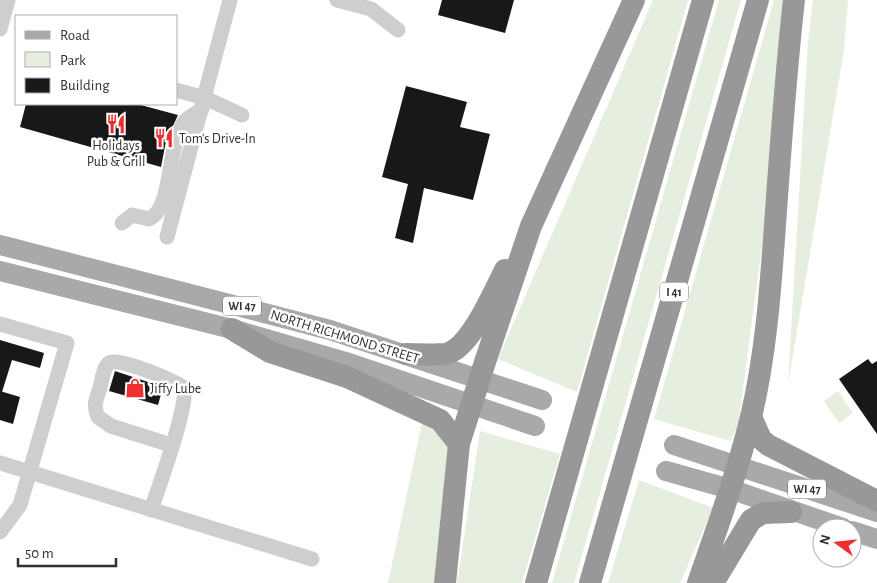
<svg xmlns="http://www.w3.org/2000/svg" width="877" height="583" viewBox="0 0 877 583" font-family="'Alegreya Sans',sans-serif">
  <style>
    .green { fill: #e6eedf }
    .building { fill: #181818 }
    .lines { fill: none; stroke-linecap: round; stroke-linejoin: round }
    .minor { stroke: #cecece; stroke-width: 15 }
    .major { stroke: #a9a9a9; stroke-width: 20 }
    .highway { stroke: #989898; stroke-width: 22 }
    .labels { text-anchor: middle; stroke-width: 5; stroke-linejoin: round; paint-order: stroke }
    .shield { fill: #fff; stroke: #6f6f6f; stroke-width: 1 }
    .shield-label { font-size: 12px; font-weight: bold; fill: #313131 }
    .poi-label { font-size: 14px; fill: #313131; stroke: #fff; text-anchor: start }
    .street-label { font-size: 14px; fill: #313131; stroke: #fff }
  </style>
  <rect width="100%" height="100%" fill="#fff"/>
  <!-- green -->
  <g class="green">
    <path d="M653 0H688L577 392 498 359Z"/>
    <path d="M719 0H741L574 583H552Z"/>
    <path d="M774 0H784L770 185 738 426 730 441 654 419Z"/>
    <path d="M813 0H848L844 50 788 384 808 41Z"/>
    <path d="M838 391 853 413 839 423 824 401Z"/>
    <path d="M423 418 449 447 434 583H388Z"/>
    <path d="M480 431 560 454 522 583H457Z"/>
    <path d="M639 480 713 508 680 583H608Z"/>
  </g>
  <!-- building -->
  <g class="building">
    <path d="M442 0H514L505 33 438 15Z"/>
    <path d="M406 86 467 102 460 127 490 134 473 200 424 188 413 243 395 238 408 184 382 177Z"/>
    <path d="M26 104H137L178 115 166 141 161 167 20 127Z"/>
    <path d="M0 340 44 353 40 368 12 360 2 392 0 391 20 397 13 424 0 420Z"/>
    <path d="M868 359 872 364 877 361V434L839 379Z"/>
    <path d="M115 371 163 387 158 405 109 391Z"/>
  </g>
  <g class="lines">
    <!-- minor -->
    <g class="minor">
      <path d="M337 0 371 9 398 30"/>
      <path d="M0 29 8 0"/>
      <path d="M176 90 205 98 242 115"/>
      <path d="M122 223 132 215 149 219C174 208 166 143 186 120 190 116 197 113 202 109"/>
      <path d="M167 237 230 0"/>
      <path d="M0 324 67 343 20 505 0 532"/>
      <path d="M0 463 312 559"/>
      <path d="M151 510C159 486 188 407 184 388 175 381 117 356 109 363 103 368 102 381 100 388 96 399 93 407 98 417L111 426 171 445"/>
    </g>
    <!-- major -->
    <g class="major">
      <path d="M0 245 330 330 542 400"/>
      <path d="M0 271 232 329 346 362 535 426"/>
      <path d="M674 445 877 512"/>
      <path d="M666 471 730 489 843 528"/>
      <path d="M852 531 877 539"/>
    </g>
    <!-- highway -->
    <g class="highway">
      <path d="M232 329 270 352 347 377 440 420 459 444"/>
      <path d="M406 354C419 354 433 355 445 354 470 350 494 291 505 270"/>
      <path d="M751 417 761 439 768 445 877 501"/>
      <path d="M445 583 459 444 485 362 531 226 634 0"/>
      <path d="M536 583 703 0"/>
      <path d="M590 583 758 0"/>
      <path d="M698 583C717 528 737 474 751 417 767 350 771 280 776 211 781 141 786 70 794 0"/>
      <path d="M713 583 751 520 763 513 791 512"/>
    </g>
  </g>
  <!-- icons -->
  <defs>
    <symbol id="restaurant-bare" viewBox="-9 -9 18 18"><path d="M-5-6h1v4h1v-4h1v4h1v-4h1v5L-1.5 .5V6h-2V.5L-5-1ZM5-6V6H3V1.5H1.5Q1.5-4 5-6Z" fill="#ee2e2f" stroke="#fff" stroke-width="2.5" paint-order="stroke"/></symbol>
    <symbol id="shop-bare" viewBox="-9 -9 18 18"><path d="M-5-2.5h2.3a2.7 3.5 0 0 1 5.4 0H5L5.5 6h-11ZM-1.5-2.5h3a1.5 2.3 0 0 0-3 0Z" fill="#ee2e2f" stroke="#fff" stroke-width="2.5" paint-order="stroke"/></symbol>
  </defs>
  <g fill-rule="evenodd">
    <use href="#restaurant-bare" x="102" y="110" width="28" height="28"/>
    <use href="#restaurant-bare" x="150" y="124" width="28" height="28"/>
    <use href="#shop-bare" x="121" y="374" width="28" height="28"/>
  </g>
  <g class="labels">
    <!-- shield labels -->
    <g class="shield">
      <rect x="660" y="282.5" width="28" height="19" rx="4"/>
      <rect x="223" y="296.5" width="38" height="19" rx="4"/>
      <rect x="788" y="479.5" width="38" height="19" rx="4"/>
    </g>
    <g class="shield-label">
      <text x="674" y="296">I 41</text>
      <text x="242" y="310">WI 47</text>
      <text x="807" y="493">WI 47</text>
    </g>
    <!-- poi labels -->
    <g class="poi-label">
      <text x="179" y="143">Tom's Drive-In</text>
      <text x="116" y="150" text-anchor="middle">Holidays<tspan x="116" dy="16">Pub &amp; Grill</tspan></text>
      <text x="150" y="393">Jiffy Lube</text>
    </g>
    <!-- street labels -->
    <g class="street-label">
      <text transform="translate(345 336) rotate(17)" y="5">NORTH RICHMOND STREET</text>
    </g>
  </g>
  <!-- legend -->
  <rect x="15" y="15" width="162" height="90" fill="#ffffff" stroke="#adadad"/>
  <rect x="25" y="31" width="25" height="8" fill="#a9a9a9" stroke="#adadad"/>
  <text x="60" y="40" font-size="15" fill="#313131">Road</text>
  <rect x="25" y="52" width="25" height="15" fill="#e6eedf" stroke="#adadad"/>
  <text x="60" y="65" font-size="15" fill="#313131">Park</text>
  <rect x="25" y="78" width="25" height="15" fill="#181818" stroke="#adadad"/>
  <text x="60" y="90" font-size="15" fill="#313131">Building</text>
  <!-- north arrow -->
  <g transform="translate(837 543) rotate(285)"><circle r="24" fill="#ffffff" stroke="#adadad"/>
  <path d="M0-4L9 19L0 12L-9 19Z" fill="#ee2e2f"/>
  <text y="-8" font-size="14" font-weight="bold" text-anchor="middle" fill="#313131">N</text>
  </g>
  <!-- scale -->
  <path d="M18 558v8h98v-8" fill="none" stroke="#313131" stroke-width="2.5"/>
  <text x="25" y="558" font-size="15" fill="#313131" stroke="#ffffff" stroke-width="4" paint-order="stroke">50 m</text>
</svg>
